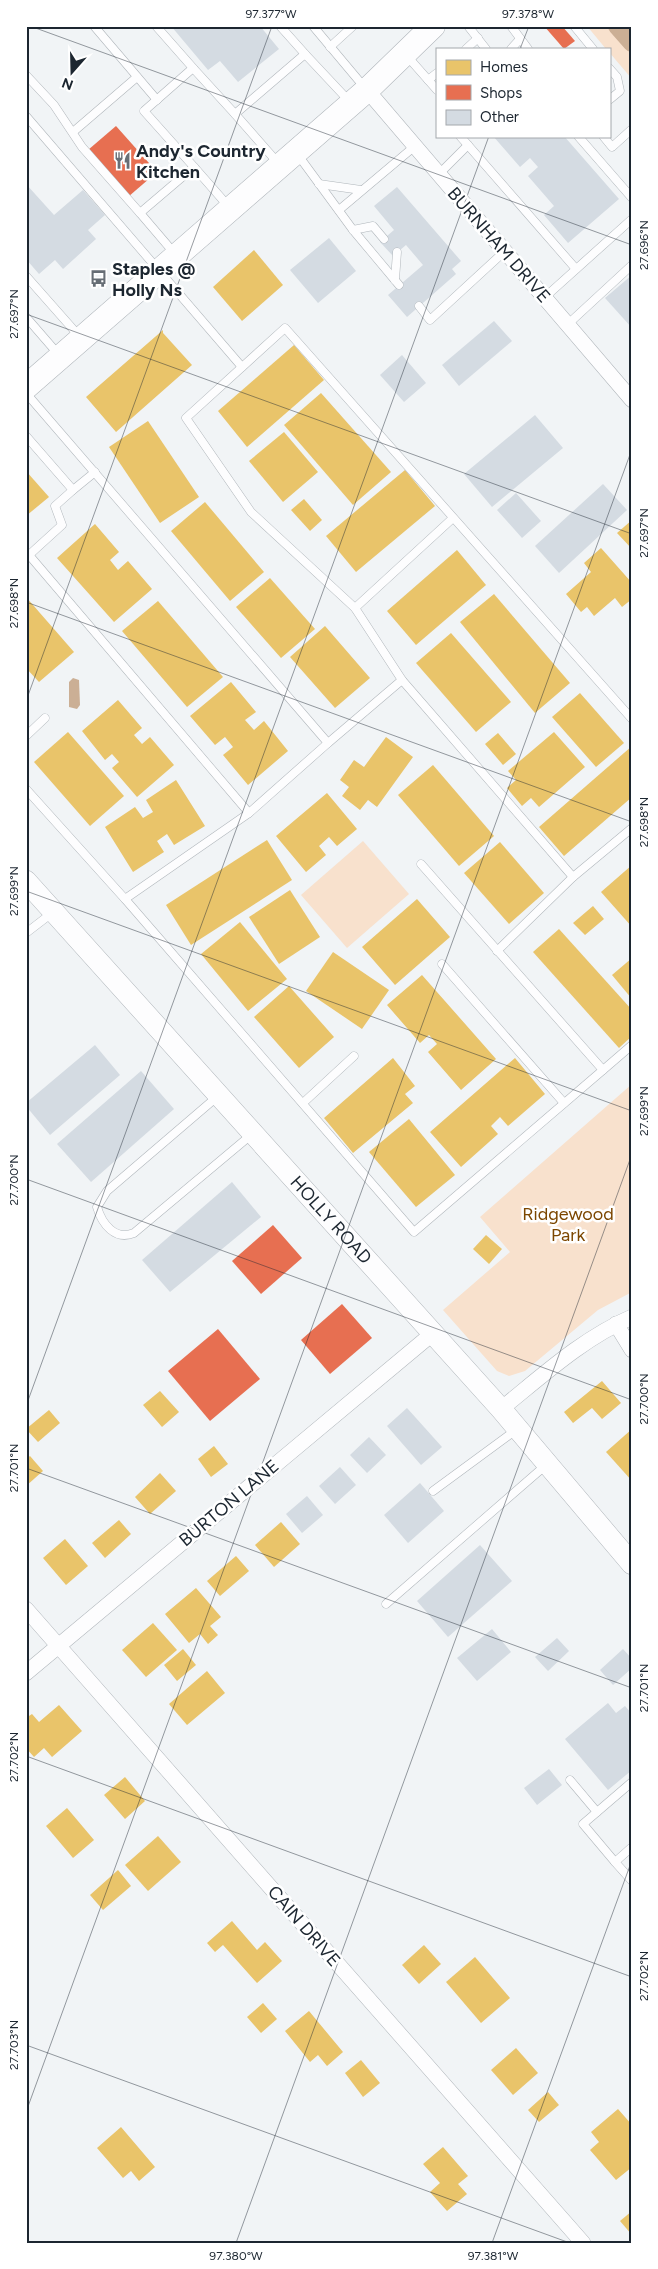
<svg xmlns="http://www.w3.org/2000/svg" width="658" height="2269" viewBox="0 0 658 2269" font-family="Figtree,sans-serif">
  <style>
    .green { fill: #f8e1cd }
    .water { fill: #cbaf95 }
    .homes { fill: #e9c46a }
    .shops { fill: #e76f51 }
    .lines { fill: none; stroke-linecap: round; stroke-linejoin: round }
    .canal { stroke: #cbaf95; stroke-width: 18 }
    .building { fill: #d4dbe2 }
    .service-casing { stroke: #b0b6bb; stroke-width: 9 }
    .minor-casing { stroke: #b0b6bb; stroke-width: 16 }
    .secondary-casing { stroke: #b0b6bb; stroke-width: 22 }
    .primary-casing { stroke: #b0b6bb; stroke-width: 25 }
    .service { stroke: #fdfdfe; stroke-width: 8 }
    .minor { stroke: #fdfdfe; stroke-width: 15 }
    .secondary { stroke: #fdfdfe; stroke-width: 21 }
    .primary { stroke: #fdfdfe; stroke-width: 24 }
    .ticks { fill: none; stroke: #1c2630; stroke-width: 1; stroke-opacity: 0.45 }
    .labels { text-anchor: middle; stroke-width: 5; stroke-linejoin: round; paint-order: stroke }
    .poi-label { font-size: 18px; font-weight: bold; fill: #1c2630; stroke: #fff; text-anchor: start }
    .street-label { font-size: 18px; fill: #1c2630; stroke: #fff }
    .park-label { font-size: 18px; fill: #7c4700; stroke: #fff }
    .neatline { fill: none; stroke: #1c2630; stroke-width: 2 }
    .ticks-label { font-size: 12px; text-anchor: middle; fill: #1c2630 }
  </style>
  <rect width="100%" height="100%" fill="#f1f4f6"/>
  <!-- green -->
  <g class="green">
    <path d="M587 26H632V79L609 52V49H606Z"/>
    <path d="M363 841 409 894 347 948 301 895Z"/>
    <path d="M632 1084V1292L598 1310 525 1371 509 1376 497 1371 443 1310 510 1252 480 1217Z"/>
  </g>
  <!-- water -->
  <path class="water" d="M73 678 79 680 80 705 77 709 69 707V682Z"/>
  <!-- homes -->
  <g class="homes">
    <path d="M254 250 283 285 242 321 213 287Z"/>
    <path d="M163 330V333L192 365 116 432 86 397Z"/>
    <path d="M294 345 324 380 247 447 218 411Z"/>
    <path d="M321 393 391 472 353 505 284 425Z"/>
    <path d="M148 421 199 497 160 523 109 447Z"/>
    <path d="M284 432 318 472 283 502 249 461Z"/>
    <path d="M405 470 435 506 356 572 326 536Z"/>
    <path d="M26 471 49 497 26 516Z"/>
    <path d="M304 499 322 520 310 531 291 510Z"/>
    <path d="M205 502 264 572 230 601 171 531Z"/>
    <path d="M632 520V549L617 533Z"/>
    <path d="M95 524 119 552 110 560 118 570 128 561 152 589 114 622 57 558Z"/>
    <path d="M601 548 632 583V599L622 607 615 598 594 616 587 607 581 612 566 594 591 572 584 563Z"/>
    <path d="M457 550 486 585 416 645 387 611Z"/>
    <path d="M270 578 315 629 281 658 236 607Z"/>
    <path d="M494 594 570 683 535 713 460 622Z"/>
    <path d="M26 597 74 652 39 682 26 668Z"/>
    <path d="M158 601 223 677 187 707 122 631Z"/>
    <path d="M325 626 370 678 335 708 290 657Z"/>
    <path d="M451 633 511 702 476 732 416 663Z"/>
    <path d="M231 682 256 712 245 720 254 730 264 721 288 751 248 785 223 755 233 747 225 737 215 745 190 716Z"/>
    <path d="M580 693 624 743 596 767 552 717Z"/>
    <path d="M118 700 142 728 134 735 142 744 150 737 174 765 137 797 112 768 119 762 112 754 105 760 82 731Z"/>
    <path d="M68 732 124 796 90 826 34 762Z"/>
    <path d="M554 732 585 767 539 807 531 798 522 806 507 788 516 780 508 771Z"/>
    <path d="M498 733 516 754 503 765 485 744Z"/>
    <path d="M386 737 413 757 377 807 368 800 360 810 342 796 349 787 340 780 354 760 364 767Z"/>
    <path d="M632 746V797L564 856 539 827Z"/>
    <path d="M433 765 494 836 459 866 398 795Z"/>
    <path d="M176 780 205 826 174 845 167 834 157 841 164 852 133 872 105 827 135 807 143 818 153 812 146 800Z"/>
    <path d="M327 793 357 829 337 846 329 837 319 846 326 855 306 872 276 836Z"/>
    <path d="M267 840 292 880 191 945 166 905Z"/>
    <path d="M500 842 544 893 509 924 464 873Z"/>
    <path d="M632 865V927L601 892Z"/>
    <path d="M290 890 320 937 279 964 249 917Z"/>
    <path d="M417 899 450 937 395 985 362 947Z"/>
    <path d="M593 906 604 919 585 935 573 923Z"/>
    <path d="M240 922 287 979 248 1011 201 954Z"/>
    <path d="M559 929 632 1010V1036L619 1048 533 952Z"/>
    <path d="M333 952 389 990 362 1029 306 991Z"/>
    <path d="M632 958V999L612 975Z"/>
    <path d="M422 975 496 1059 461 1090 428 1052 437 1044 429 1035 420 1043 387 1005Z"/>
    <path d="M289 986 334 1037 299 1068 254 1017Z"/>
    <path d="M393 1058 415 1086 405 1094 413 1103 353 1153 324 1118Z"/>
    <path d="M515 1058 545 1094 508 1126 500 1117 491 1126 498 1134 461 1167 430 1132Z"/>
    <path d="M409 1119 455 1175 416 1207 369 1152Z"/>
    <path d="M486 1235 502 1249 489 1264 473 1249Z"/>
    <path d="M602 1381 621 1403 602 1419 592 1408 573 1423 564 1412Z"/>
    <path d="M160 1391 179 1412 162 1427 143 1405Z"/>
    <path d="M49 1410 60 1423 38 1442 26 1429Z"/>
    <path d="M632 1429V1481L606 1452Z"/>
    <path d="M214 1446 228 1464 211 1477 198 1459Z"/>
    <path d="M30 1456 43 1471 26 1486V1459Z"/>
    <path d="M160 1473 176 1491 150 1514 135 1497Z"/>
    <path d="M119 1520 131 1534 105 1558 92 1543Z"/>
    <path d="M281 1522 300 1544 274 1567 255 1545Z"/>
    <path d="M65 1539 88 1566 66 1585 43 1558Z"/>
    <path d="M236 1556 249 1571 220 1596 207 1581Z"/>
    <path d="M196 1588 221 1617 210 1626 218 1635 208 1644 200 1634 189 1643 165 1614Z"/>
    <path d="M153 1623 177 1650 146 1677 122 1650Z"/>
    <path d="M183 1649 196 1665 177 1681 164 1665Z"/>
    <path d="M207 1671 225 1693 187 1725 169 1704Z"/>
    <path d="M59 1705 82 1731 52 1757 44 1748 34 1757 26 1748V1734L29 1731 26 1728V1718L32 1714 39 1722Z"/>
    <path d="M125 1777 145 1801 125 1819 104 1795Z"/>
    <path d="M67 1808 94 1840 73 1858 46 1826Z"/>
    <path d="M158 1836 181 1862 148 1891 125 1865Z"/>
    <path d="M118 1870 131 1886 103 1910 90 1895Z"/>
    <path d="M232 1921 257 1950 265 1942 282 1961 257 1983 223 1945 215 1952 207 1943Z"/>
    <path d="M424 1945 441 1964 419 1984 402 1965Z"/>
    <path d="M475 1957 510 1998 481 2023 446 1982Z"/>
    <path d="M263 2003 277 2019 261 2033 247 2017Z"/>
    <path d="M309 2011 343 2052 327 2066 318 2055 310 2062 285 2031Z"/>
    <path d="M516 2048 538 2073 513 2095 491 2070Z"/>
    <path d="M361 2060 380 2083 363 2097 345 2073Z"/>
    <path d="M548 2092 559 2105 539 2122 528 2110Z"/>
    <path d="M618 2109 632 2125V2167L616 2180 590 2150 599 2142 591 2132Z"/>
    <path d="M121 2127 155 2167 139 2181 131 2171 123 2178 97 2148Z"/>
    <path d="M443 2147 468 2176 458 2184 467 2194 447 2211 430 2192 440 2183 423 2164Z"/>
    <path d="M632 2211V2235L620 2221Z"/>
  </g>
  <!-- shops -->
  <g class="shops">
    <path d="M544 26H562L575 41 564 49Z"/>
    <path d="M116 126 157 172 128 197 88 150Z"/>
    <path d="M273 1225 302 1258 261 1294 232 1261Z"/>
    <path d="M342 1304 372 1338 330 1374 301 1340Z"/>
    <path d="M218 1329 260 1379 210 1421 168 1371Z"/>
  </g>
  <g class="lines">
    <!-- canal -->
    <path class="canal" d="M617 26 632 43"/>
  </g>
  <!-- building -->
  <g class="building">
    <path d="M171 26H260L279 49 238 82 220 61 208 70Z"/>
    <path d="M493 136H564L619 199 568 243 544 215 554 206 528 176 538 167 530 158 520 167Z"/>
    <path d="M26 184 54 215 83 190 105 215 88 230 96 239 63 269 55 260 39 274 26 259Z"/>
    <path d="M397 187 461 261 452 269 456 274 407 317 388 295 423 265 406 245 393 256 380 242 394 230 374 206Z"/>
    <path d="M329 238 356 271 318 303 290 270Z"/>
    <path d="M632 275V328L605 298Z"/>
    <path d="M494 321 512 341 459 386 442 365Z"/>
    <path d="M402 355 426 383 404 402 380 375Z"/>
    <path d="M535 415 563 448 492 507 464 474Z"/>
    <path d="M603 484 627 510 559 573 535 546Z"/>
    <path d="M516 493 541 521 522 538 497 510Z"/>
    <path d="M95 1045 120 1075 50 1135 26 1106V1103Z"/>
    <path d="M141 1071 174 1109 91 1182 57 1144Z"/>
    <path d="M232 1182 261 1217 170 1292 142 1260Z"/>
    <path d="M407 1408 442 1447 421 1465 387 1426Z"/>
    <path d="M369 1437 386 1455 367 1473 350 1455Z"/>
    <path d="M340 1467 356 1485 335 1504 319 1486Z"/>
    <path d="M420 1483 444 1511 408 1543 384 1515Z"/>
    <path d="M307 1496 323 1515 302 1533 286 1514Z"/>
    <path d="M480 1545 512 1581 448 1637 417 1601Z"/>
    <path d="M492 1629 511 1652 477 1681 457 1658Z"/>
    <path d="M557 1638 569 1651 548 1671 535 1657Z"/>
    <path d="M623 1649 632 1659V1668L613 1685 600 1670Z"/>
    <path d="M608 1703 616 1713 625 1706 632 1714V1770L608 1790 565 1739Z"/>
    <path d="M549 1769 562 1785 537 1805 524 1788Z"/>
  </g>
  <g class="lines">
    <defs>
      <g id="service">
        <path d="M94 26 157 100"/>
        <path d="M156 26 193 68"/>
        <path d="M280 26 305 54"/>
        <path d="M313 26 365 88"/>
        <path d="M468 26 486 49"/>
        <path d="M511 26 528 49"/>
        <path d="M574 26 593 49"/>
        <path d="M330 47 353 26"/>
        <path d="M466 49 478 38"/>
        <path d="M511 49 520 39"/>
        <path d="M407 56 437 90"/>
        <path d="M609 68 617 77 620 91 609 100"/>
        <path d="M26 75 54 105 82 147 140 213"/>
        <path d="M428 80 437 73"/>
        <path d="M26 116 242 367"/>
        <path d="M73 132 137 77"/>
        <path d="M460 136 576 269"/>
        <path d="M578 136 632 198"/>
        <path d="M603 136 612 147 632 129"/>
        <path d="M298 155 353 230 399 285"/>
        <path d="M278 163 235 114 305 54 350 102"/>
        <path d="M194 167 144 111 193 68 235 114"/>
        <path d="M439 174 468 145"/>
        <path d="M319 184 361 190"/>
        <path d="M339 210 415 146"/>
        <path d="M353 230 373 226 384 239"/>
        <path d="M175 254 140 213 194 167 229 207"/>
        <path d="M26 276 79 336"/>
        <path d="M395 280 397 252"/>
        <path d="M544 298 632 219"/>
        <path d="M419 306 430 320 505 251"/>
        <path d="M26 317 59 355"/>
        <path d="M567 325 632 265"/>
        <path d="M26 393 328 743 402 680 573 877 632 828"/>
        <path d="M26 436 73 490 95 472"/>
        <path d="M29 555 62 525 55 506 73 490"/>
        <path d="M26 558 29 555 249 813"/>
        <path d="M355 608 453 518"/>
        <path d="M402 680 355 608 251 512 186 418 285 328 632 719"/>
        <path d="M26 736 45 718"/>
        <path d="M26 789 125 899 249 813 328 743"/>
        <path d="M421 864 603 1070 632 1045"/>
        <path d="M125 899 414 1232 603 1070"/>
        <path d="M26 933 52 913"/>
        <path d="M497 951 573 877"/>
        <path d="M442 964 564 1103"/>
        <path d="M218 1096 107 1191 97 1207C102 1224 115 1241 134 1233L251 1135"/>
        <path d="M303 1103 354 1056"/>
        <path d="M433 1491 516 1430"/>
        <path d="M386 1604 546 1465"/>
        <path d="M570 1780 597 1812"/>
        <path d="M632 1847 615 1862 632 1881"/>
        <path d="M615 1862 583 1824 632 1782"/>
      </g>
      <g id="minor">
        <path d="M367 90 632 400"/>
        <path d="M616 1324 632 1350"/>
        <path d="M501 1409C542 1376 583 1338 632 1317"/>
        <path d="M26 1609 583 2243"/>
        <path d="M26 1673 432 1334"/>
      </g>
      <g id="secondary">
        <path id="s1" d="M26 881 501 1409 632 1564"/>
      </g>
      <path id="primary" d="M26 387 367 90 433 26"/>
    </defs>
    <!-- service casing -->
    <use href="#service" class="service-casing"/>
    <!-- minor casing -->
    <use href="#minor" class="minor-casing"/>
    <!-- secondary casing -->
    <use href="#secondary" class="secondary-casing"/>
    <!-- primary casing -->
    <use href="#primary" class="primary-casing"/>
    <!-- service -->
    <use href="#service" class="service"/>
    <!-- minor -->
    <use href="#minor" class="minor"/>
    <!-- secondary -->
    <use href="#secondary" class="secondary"/>
    <!-- primary -->
    <use href="#primary" class="primary"/>
  </g>
  <!-- ticks -->
  <path class="ticks" d="M30 26 632 245M520 49 529 26M26 314 632 534M26 602 632 822M26 701 272 26M26 891 632 1111M26 1179 632 1400M26 1406 489 136M26 1468 632 1688M26 1756 632 1977M26 2045 570 2243M26 2112 632 449M236 2243 632 1154M492 2243 632 1860"/>
  <!-- icons -->
  <defs>
    <symbol id="restaurant-bare" viewBox="-9 -9 18 18"><path d="M-5-6h1v4h1v-4h1v4h1v-4h1v5L-1.5 .5V6h-2V.5L-5-1ZM5-6V6H3V1.5H1.5Q1.5-4 5-6Z" fill="#676e75" stroke="#fff" stroke-width="2.5" paint-order="stroke"/></symbol>
    <symbol id="bus-bare" viewBox="-9 -9 18 18"><path d="M-5-6H5V4H4V6H2V4H-2V6H-4V4H-5ZM-3.5-4V0h7V-4ZM-3.5 1.2v1.5H-2V1.2ZM2 1.2v1.5H3.5V1.2Z" fill="#676e75" stroke="#fff" stroke-width="2.5" paint-order="stroke"/></symbol>
  </defs>
  <g fill-rule="evenodd">
    <use href="#restaurant-bare" x="110" y="148" width="25" height="25"/>
    <use href="#bus-bare" x="86" y="266" width="25" height="25"/>
  </g>
  <g class="labels">
    <!-- poi labels -->
    <g class="poi-label">
      <text x="136" y="157">Andy's Country<tspan x="136" dy="21">Kitchen</tspan></text>
      <text x="112" y="275">Staples @<tspan x="112" dy="21">Holly Ns</tspan></text>
    </g>
    <!-- street labels -->
    <g class="street-label">
      <text transform="translate(499 245) rotate(49)" y="6">BURNHAM DRIVE</text>
      <text dy="6" stroke="none"><textPath href="#s1" startOffset="456">HOLLY ROAD</textPath></text>
      <text transform="translate(229 1503) rotate(-40)" y="6">BURTON LANE</text>
      <text transform="translate(304 1926) rotate(49)" y="6">CAIN DRIVE</text>
    </g>
    <!-- park labels -->
    <g class="park-label">
      <text x="568" y="1220">Ridgewood<tspan x="568" dy="21">Park</tspan></text>
    </g>
  </g>
  <!-- border -->
  <rect width="658" height="2269" fill="none" stroke="#ffffff" stroke-width="55"/>
  <!-- legend -->
  <rect x="436" y="48" width="175" height="90" fill="#ffffff" stroke="#a4a8ac"/>
  <rect x="446" y="60" width="25" height="15" fill="#e9c46a" stroke="#a4a8ac"/>
  <text x="480" y="72" font-size="15" fill="#1c2630">Homes</text>
  <rect x="446" y="85" width="25" height="15" fill="#e76f51" stroke="#a4a8ac"/>
  <text x="480" y="98" font-size="15" fill="#1c2630">Shops</text>
  <rect x="446" y="110" width="25" height="15" fill="#d4dbe2" stroke="#a4a8ac"/>
  <text x="480" y="122" font-size="15" fill="#1c2630">Other</text>
  <!-- north arrow -->
  <g transform="translate(72 72) rotate(200)" stroke="#ffffff" stroke-width="4" paint-order="stroke">
  <path d="M0-4L9 19L0 12L-9 19Z" fill="#1c2630"/>
  <text y="-8" font-size="14" font-weight="bold" text-anchor="middle" fill="#1c2630">N</text>
  </g>
  <rect x="28" y="28" width="602" height="2214" class="neatline"/>
  <g class="ticks-label">
    <text x="271" y="18">97.377°W</text>
    <text x="528" y="18">97.378°W</text>
    <text transform="translate(644 245) rotate(-90)" y="4">27.696°N</text>
    <text transform="translate(14 314) rotate(-90)" y="4">27.697°N</text>
    <text transform="translate(644 533) rotate(-90)" y="4">27.697°N</text>
    <text transform="translate(14 603) rotate(-90)" y="4">27.698°N</text>
    <text transform="translate(644 822) rotate(-90)" y="4">27.698°N</text>
    <text transform="translate(14 891) rotate(-90)" y="4">27.699°N</text>
    <text transform="translate(644 1111) rotate(-90)" y="4">27.699°N</text>
    <text transform="translate(14 1180) rotate(-90)" y="4">27.700°N</text>
    <text transform="translate(644 1399) rotate(-90)" y="4">27.700°N</text>
    <text transform="translate(14 1468) rotate(-90)" y="4">27.701°N</text>
    <text transform="translate(644 1688) rotate(-90)" y="4">27.701°N</text>
    <text transform="translate(14 1757) rotate(-90)" y="4">27.702°N</text>
    <text transform="translate(644 1976) rotate(-90)" y="4">27.702°N</text>
    <text transform="translate(14 2045) rotate(-90)" y="4">27.703°N</text>
    <text x="236" y="2260">97.380°W</text>
    <text x="493" y="2260">97.381°W</text>
  </g>
</svg>
